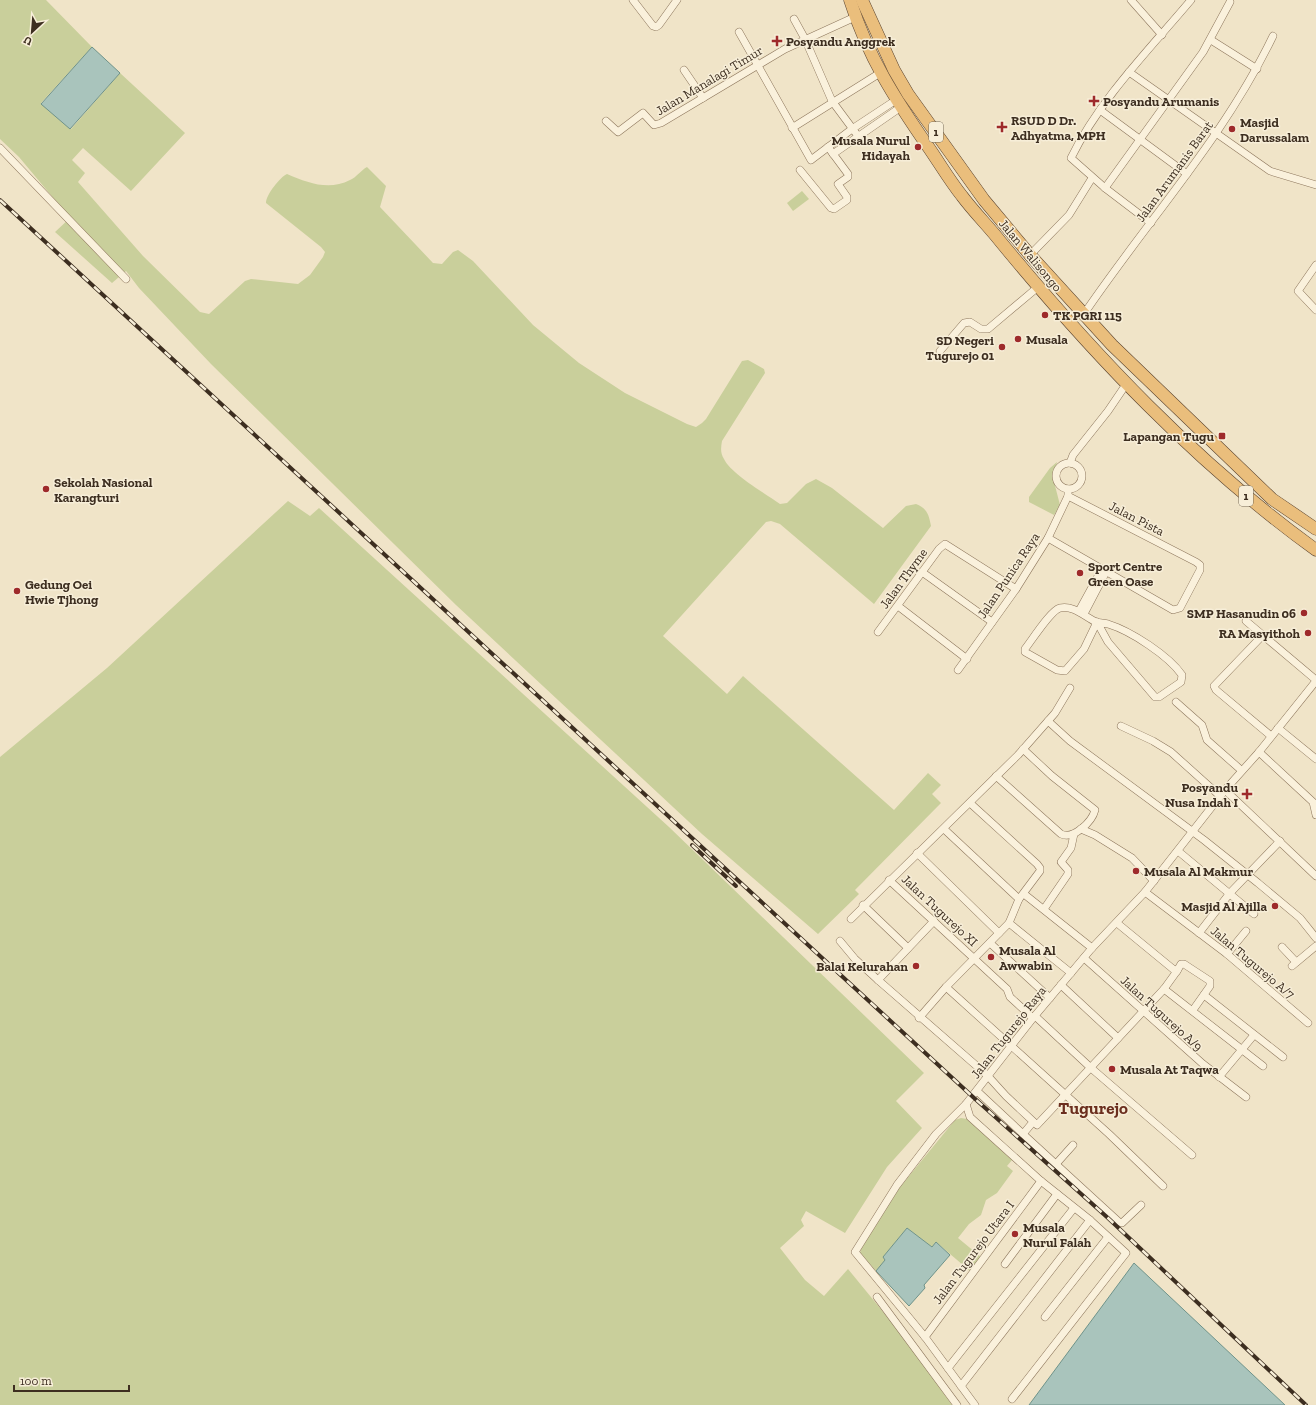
<svg xmlns="http://www.w3.org/2000/svg" width="1316" height="1405" viewBox="0 0 1316 1405" font-family="'Zilla Slab',serif">
  <style>
    .green { fill: #c9cf9b }
    .water { fill: #a9c4bc; stroke: #6f938a }
    .lines { fill: none; stroke-linecap: round; stroke-linejoin: round }
    .minor-casing { stroke: #8d765c; stroke-width: 8 }
    .trunk-casing { stroke: #5b4430; stroke-width: 13 }
    .minor { stroke: #faf1dc; stroke-width: 7 }
    .trunk { stroke: #eabe7c; stroke-width: 12 }
    .rail-casing { stroke: #3d2e20; stroke-width: 4 }
    .rail { stroke: #f7eed8; stroke-width: 2.5; stroke-dasharray: 8; stroke-linecap: butt }
    .poi-dot { fill: #9e2a2b; stroke: #f7eed8; stroke-width: 1.5 }
    .labels { text-anchor: middle; stroke-width: 3; stroke-linejoin: round; paint-order: stroke }
    .shield { fill: #f7eed8; stroke: #756857; stroke-width: 1 }
    .shield-label { font-size: 12px; font-weight: bold; fill: #3d2e20 }
    .poi-label { font-size: 13px; font-weight: bold; fill: #3d2e20; stroke: #f7eed8; text-anchor: start }
    .street-label { font-size: 13px; fill: #3d2e20; stroke: #f7eed8 }
    .district-label { font-size: 17px; font-weight: bold; fill: #6b2e1e; stroke: #f7eed8 }
  </style>
  <rect width="100%" height="100%" fill="#f0e4c8"/>
  <!-- green -->
  <g class="green">
    <path d="M0 0H46L92 47 41 103 71 129 120 73 185 133 131 191 83 148 72 160 85 173 78 182 143 256 200 312 209 314 245 281 251 279 298 284 310 275 323 257 325 252 321 247 266 203C266 195 280 177 287 174 308 183 329 191 350 180 357 177 361 170 367 167L386 186 380 207 433 263 442 264 453 252 458 250 473 261 533 325 579 363 625 393 687 424 696 427 702 423 706 419 742 361 748 360 764 369 765 373 722 441C721 447 720 453 724 459 731 474 766 494 780 504L787 503 806 484 816 479 832 488 883 528 906 506 916 504C927 508 929 515 931 526L874 604 780 524 771 521 766 522 663 636 727 694 743 676 894 810 928 773 941 785 932 794 941 803 855 890 859 894 818 934 702 834 456 605 211 364 139 288 126 271 112 283 55 232 70 218 19 157 0 139Z"/>
    <path d="M802 191 809 199 793 211 787 203Z"/>
    <path d="M1057 462 1053 478 1060 505 1054 515 1029 502V497L1050 468Z"/>
    <path d="M288 501 310 516 319 508 669 827 924 1073 896 1101 922 1128 887 1167 845 1233 806 1211 801 1220 804 1226 780 1248 805 1280 824 1296 848 1269 907 1341 952 1405H0V757L107 668Z"/>
    <path d="M961 1118 967 1119 1012 1160 1007 1166 1013 1171 997 1193 986 1200 981 1215 969 1224 958 1238 981 1257 970 1271 936 1242 932 1247 907 1228 883 1257 885 1260 876 1271 860 1253 861 1249 900 1187 955 1120Z"/>
  </g>
  <!-- water -->
  <g class="water">
    <path d="M92 47 120 73 70 129 41 104Z"/>
    <path d="M907 1228 932 1247 936 1242 950 1255 924 1285 925 1288 909 1306 876 1271 885 1260 883 1257Z"/>
    <path d="M1134 1263 1285 1405H1029Z"/>
  </g>
  <g class="lines">
    <defs>
      <g id="minor">
        <path d="M633 0 653 26 656 27 659 25 677 0"/>
        <path d="M1131 0 1162 35"/>
        <path d="M794 19 805 39 832 101 858 136"/>
        <path d="M739 32 811 160 852 129 896 100"/>
        <path d="M1211 40 1257 69"/>
        <path d="M684 70 703 98"/>
        <path d="M1129 72 1270 171 1316 185"/>
        <path d="M1100 110 1187 174"/>
        <path d="M606 121 618 132 643 113 654 125 661 123 785 49 855 17"/>
        <path d="M792 128 880 73"/>
        <path d="M0 148 126 279"/>
        <path d="M833 154 901 107"/>
        <path d="M800 170 831 208 834 209 847 200V197L838 184 848 177V174L828 147"/>
        <path d="M1105 188 1203 52 1230 2"/>
        <path d="M1151 223 1105 188 1071 158C1100 99 1149 50 1191 0"/>
        <path d="M1030 255 1069 215 1092 178"/>
        <path d="M1316 265 1298 291 1316 310"/>
        <path d="M1084 314C1147 221 1224 138 1273 36"/>
        <path d="M940 351 964 323 970 322 981 329H988L1038 287"/>
        <circle cx="1069" cy="476" r="13"/>
        <path d="M1070 463 1073 455 1108 411 1127 383"/>
        <path d="M1048 538 1173 610 1180 608 1200 570V565L1196 562 1068 496"/>
        <path d="M922 572 992 622"/>
        <path d="M898 606 967 659"/>
        <path d="M1079 611 1102 569"/>
        <path d="M1084 614 1106 572"/>
        <path d="M1246 621 1316 680"/>
        <path d="M1097 622 1084 649 1065 671 1057 670 1025 652V649C1032 640 1051 610 1060 608 1074 605 1085 617 1096 622 1100 623 1104 623 1108 624 1131 631 1169 656 1182 675L1181 682 1159 697H1155L1108 642 1097 622"/>
        <path d="M878 632 939 549 945 544 1016 589"/>
        <path d="M1263 635 1214 686 1216 690 1271 736"/>
        <path d="M958 670 1016 589 1048 538 1068 496V489"/>
        <path d="M1176 702 1202 725 1207 740 1241 770"/>
        <path d="M1048 721 1070 741 1204 840 1258 883 1300 918 1316 938"/>
        <path d="M1121 726 1153 741 1171 752 1220 796"/>
        <path d="M1278 728 1316 759"/>
        <path d="M1259 752 1313 802 1316 815"/>
        <path d="M996 776 1061 834C1073 840 1092 822 1095 810L1052 776 1023 749"/>
        <path d="M1225 790 1316 876"/>
        <path d="M944 829 1019 899"/>
        <path d="M1081 829 1095 835 1132 858 1154 881"/>
        <path d="M1178 851 1254 914"/>
        <path d="M917 853 999 933"/>
        <path d="M889 880 1007 989 1010 997 1033 1018"/>
        <path d="M1145 892 1227 954 1308 1023"/>
        <path d="M1024 894 1092 948"/>
        <path d="M863 905 908 948"/>
        <path d="M1044 909 1068 874V870L1061 862 1071 848 1074 834"/>
        <path d="M851 919 1018 755 1055 713 1070 688"/>
        <path d="M1009 923 1071 973"/>
        <path d="M1117 923 1173 969 1177 971 1181 964H1184L1210 981V986L1193 1010"/>
        <path d="M1199 933 1230 893 1280 841"/>
        <path d="M840 941 855 959 878 980 987 1075 1006 1096 1037 1125 1164 989 1177 971"/>
        <path d="M990 943 1050 998"/>
        <path d="M1282 947 1296 962"/>
        <path d="M1227 954 1246 931"/>
        <path d="M1084 958 1203 1064 1246 1097"/>
        <path d="M1292 966 1316 946"/>
        <path d="M878 980 934 921"/>
        <path d="M1061 985 1118 1038"/>
        <path d="M946 987 1109 1134 1163 1186"/>
        <path d="M1164 989 1263 1066"/>
        <path d="M1204 995 1283 1057"/>
        <path d="M1035 1016 1091 1068 1192 1155"/>
        <path d="M919 1018 946 987 1009 923 1019 899 1040 871V868L1037 864 970 803"/>
        <path d="M1219 1077 1254 1035"/>
        <path d="M977 1091 1023 1134 1033 1122"/>
        <path d="M966 1104 970 1117 1041 1181 1090 1220 1126 1253 1012 1399"/>
        <path d="M1023 1134 1119 1222 1122 1223 1141 1205"/>
        <path d="M1056 1164 1073 1145"/>
        <path d="M1005 1264 1057 1194"/>
        <path d="M877 1297 957 1405"/>
        <path d="M1045 1317 1108 1237"/>
        <path d="M925 1337 1041 1181"/>
        <path d="M948 1368 1074 1208"/>
        <path d="M961 1386 1090 1220"/>
        <path d="M975 1405 925 1337 855 1252 897 1185 936 1134 966 1104 1033 1018 1092 948 1145 892 1225 790 1259 752 1316 681"/>
      </g>
      <g id="trunk">
        <path d="M850 0C868 57 895 99 929 148 940 164 950 181 962 196 974 212 988 226 1000 241 1093 354 1197 464 1316 550"/>
        <path d="M862 0 894 70 908 94 984 200 1030 255 1112 345 1193 423 1272 499 1316 529"/>
      </g>
    </defs>
    <!-- minor casing -->
    <use href="#minor" class="minor-casing"/>
    <!-- trunk casing -->
    <use href="#trunk" class="trunk-casing"/>
    <!-- minor -->
    <use href="#minor" class="minor"/>
    <!-- trunk -->
    <use href="#trunk" class="trunk"/>
    <defs>
      <g id="rail">
        <path d="M0 200 973 1097 1108 1218 1306 1405"/>
        <path d="M692 845 736 886"/>
      </g>
    </defs>
    <!-- rail casing -->
    <use href="#rail" class="rail-casing"/>
    <!-- rail -->
    <use href="#rail" class="rail"/>
  </g>
  <!-- markers -->
  <g class="poi-dot">
    <path d="M775 35h4v4h4v4h-4v4h-4v-4h-4v-4h4z"/>
    <path d="M1092 95h4v4h4v4h-4v4h-4v-4h-4v-4h4z"/>
    <path d="M1000 121h4v4h4v4h-4v4h-4v-4h-4v-4h4z"/>
    <circle cx="1232" cy="129" r="4"/>
    <circle cx="918" cy="147" r="4"/>
    <circle cx="1045" cy="315" r="4"/>
    <circle cx="1018" cy="339" r="4"/>
    <circle cx="1002" cy="347" r="4"/>
    <rect x="1218" y="432" width="8" height="8" rx="2"/>
    <circle cx="46" cy="489" r="4"/>
    <circle cx="1080" cy="573" r="4"/>
    <circle cx="17" cy="591" r="4"/>
    <circle cx="1304" cy="613" r="4"/>
    <circle cx="1308" cy="633" r="4"/>
    <path d="M1245 788h4v4h4v4h-4v4h-4v-4h-4v-4h4z"/>
    <circle cx="1136" cy="871" r="4"/>
    <circle cx="1275" cy="906" r="4"/>
    <circle cx="991" cy="957" r="4"/>
    <circle cx="916" cy="966" r="4"/>
    <circle cx="1112" cy="1069" r="4"/>
    <circle cx="1015" cy="1234" r="4"/>
  </g>
  <g class="labels">
    <!-- shield labels -->
    <g class="shield">
      <rect x="929" y="122" width="14" height="20" rx="3"/>
      <rect x="1239" y="486" width="14" height="20" rx="3"/>
    </g>
    <g class="shield-label">
      <text x="936" y="136">1</text>
      <text x="1246" y="500">1</text>
    </g>
    <!-- poi labels -->
    <g class="poi-label">
      <text x="786" y="46">Posyandu Anggrek</text>
      <text x="1103" y="106">Posyandu Arumanis</text>
      <text x="1011" y="125">RSUD D Dr.<tspan x="1011" dy="15">Adhyatma, MPH</tspan></text>
      <text x="1240" y="127">Masjid<tspan x="1240" dy="15">Darussalam</tspan></text>
      <text x="910" y="145" text-anchor="end">Musala Nurul<tspan x="910" dy="15">Hidayah</tspan></text>
      <text x="1053" y="320">TK PGRI 115</text>
      <text x="1026" y="344">Musala</text>
      <text x="994" y="345" text-anchor="end">SD Negeri<tspan x="994" dy="15">Tugurejo 01</tspan></text>
      <text x="1214" y="441" text-anchor="end">Lapangan Tugu</text>
      <text x="54" y="487">Sekolah Nasional<tspan x="54" dy="15">Karangturi</tspan></text>
      <text x="1088" y="571">Sport Centre<tspan x="1088" dy="15">Green Oase</tspan></text>
      <text x="25" y="589">Gedung Oei<tspan x="25" dy="15">Hwie Tjhong</tspan></text>
      <text x="1296" y="618" text-anchor="end">SMP Hasanudin 06</text>
      <text x="1300" y="638" text-anchor="end">RA Masyithoh</text>
      <text x="1238" y="792" text-anchor="end">Posyandu<tspan x="1238" dy="15">Nusa Indah I</tspan></text>
      <text x="1144" y="876">Musala Al Makmur</text>
      <text x="1267" y="911" text-anchor="end">Masjid Al Ajilla</text>
      <text x="999" y="955">Musala Al<tspan x="999" dy="15">Awwabin</tspan></text>
      <text x="908" y="971" text-anchor="end">Balai Kelurahan</text>
      <text x="1120" y="1074">Musala At Taqwa</text>
      <text x="1023" y="1232">Musala<tspan x="1023" dy="15">Nurul Falah</tspan></text>
    </g>
    <!-- street labels -->
    <g class="street-label">
      <text transform="translate(709 80) rotate(-31)" y="5">Jalan Manalagi Timur</text>
      <text transform="translate(1174 171) rotate(-54)" y="5">Jalan Arumanis Barat</text>
      <text transform="translate(1031 255) rotate(50)" y="5">Jalan Walisongo</text>
      <text transform="translate(1137 518) rotate(27)" y="5">Jalan Pista</text>
      <text transform="translate(1008 575) rotate(-56)" y="5">Jalan Punica Raya</text>
      <text transform="translate(903 578) rotate(-54)" y="5">Jalan Thyme</text>
      <text transform="translate(940 910) rotate(43)" y="5">Jalan Tugurejo XI</text>
      <text transform="translate(1253 962) rotate(40)" y="5">Jalan Tugurejo A/7</text>
      <text transform="translate(1162 1013) rotate(42)" y="5">Jalan Tugurejo A/9</text>
      <text transform="translate(1008 1032) rotate(-52)" y="5">Jalan Tugurejo Raya</text>
      <text transform="translate(973 1252) rotate(-53)" y="5">Jalan Tugurejo Utara I</text>
    </g>
    <!-- district labels -->
    <g class="district-label">
      <text x="1093" y="1114">Tugurejo</text>
    </g>
  </g>
  <!-- north arrow -->
  <g transform="translate(32 32) rotate(206)" stroke="#f7eed8" stroke-width="3" paint-order="stroke">
  <path d="M0-3L7 15L0 10L-7 15Z" fill="#3d2e20"/>
  <text y="-6" font-size="11" font-weight="bold" text-anchor="middle" fill="#3d2e20">U</text>
  </g>
  <!-- scale -->
  <path d="M14 1385v6h115v-6" fill="none" stroke="#3d2e20" stroke-width="2"/>
  <text x="20" y="1385" font-size="12" fill="#3d2e20" stroke="#f7eed8" stroke-width="3" paint-order="stroke">100 m</text>
</svg>
